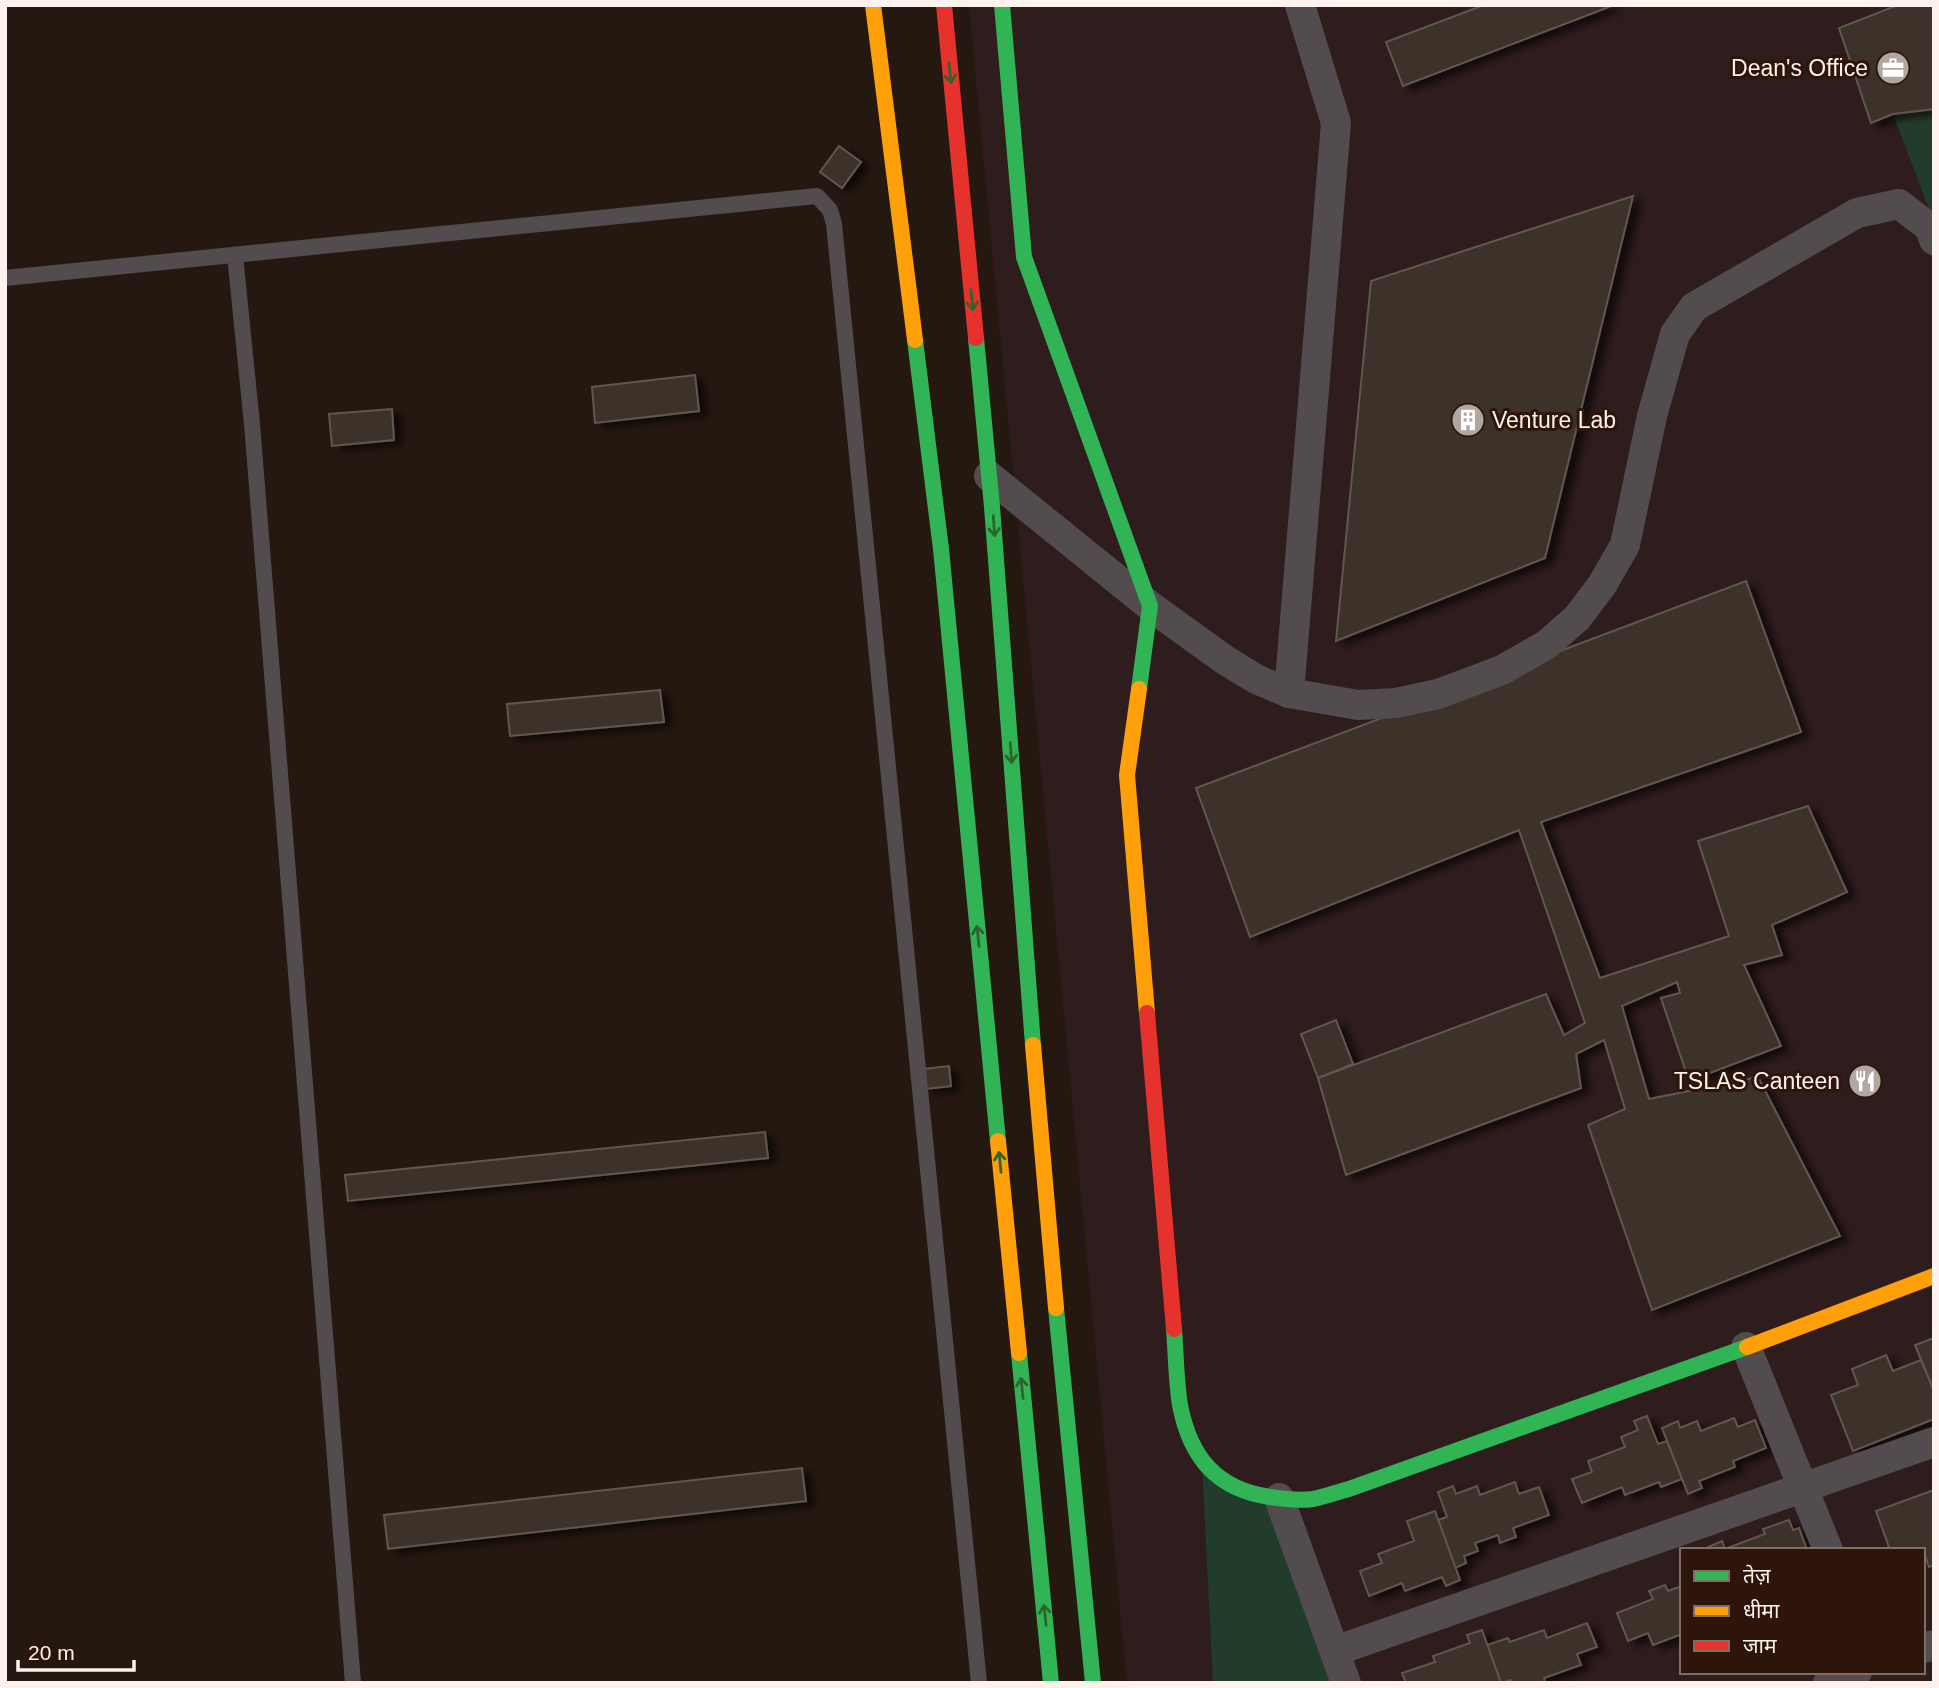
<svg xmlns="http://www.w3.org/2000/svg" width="1939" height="1688" viewBox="0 0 1939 1688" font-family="Helvetica,'Noto Sans Devanagari',sans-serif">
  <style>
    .education { fill: #2f1c1d; fill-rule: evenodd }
    .green { fill: #223c2b }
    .building { fill: #3c312b; stroke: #625650; stroke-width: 2; filter: url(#shadow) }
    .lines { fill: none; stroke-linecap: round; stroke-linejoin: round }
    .lane { stroke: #524c4e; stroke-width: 16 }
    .street { stroke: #524c4e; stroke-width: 30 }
    .fast { stroke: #30b455; stroke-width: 16 }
    .slow { stroke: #ff9f0a; stroke-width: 16 }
    .jam { stroke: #e5322d; stroke-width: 16 }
    .oneway { stroke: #2e642f }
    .labels { text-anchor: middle; stroke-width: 6; stroke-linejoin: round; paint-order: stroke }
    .poi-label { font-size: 23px; fill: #fdf2ed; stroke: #2d1509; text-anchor: end }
  </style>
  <defs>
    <filter id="shadow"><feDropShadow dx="8" dy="4.5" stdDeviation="3.5" flood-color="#0009"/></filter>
  </defs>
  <rect width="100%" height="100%" fill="#251811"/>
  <!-- education -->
  <path class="education" d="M969 5H1934V1683H1127ZM1682 1550H1923V1672H1682Z"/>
  <!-- green -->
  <g class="green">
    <path d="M1934 103V222L1893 114Z"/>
    <path d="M1202 1463 1283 1508 1338 1683H1213Z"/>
  </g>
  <!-- building -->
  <g class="building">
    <path d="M1484 5H1614L1403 86 1386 42Z"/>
    <path d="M1898 5H1934V109L1893 114 1871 123 1839 28Z"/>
    <path d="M839 146 861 162 842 188 820 172Z"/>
    <path d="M1633 196 1545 558 1336 641 1371 281Z"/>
    <path d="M695 375 699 411 595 423 592 387Z"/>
    <path d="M392 409 394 440 332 446 329 414Z"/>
    <path d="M1746 581 1801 732 1541 822 1600 978 1729 936 1698 841 1808 806 1847 892 1772 925 1782 955 1744 965 1781 1046 1689 1081 1661 998 1680 993 1677 982 1622 1006 1649 1099 1758 1077 1840 1236 1652 1310 1588 1125 1625 1109 1604 1040 1576 1054 1581 1088 1346 1175 1318 1078 1546 994 1564 1035 1585 1023 1519 830 1250 937 1196 788Z"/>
    <path d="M660 690 664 722 510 736 507 704Z"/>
    <path d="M1336 1020 1353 1064 1318 1078 1301 1034Z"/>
    <path d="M949 1066 951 1086 926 1089 924 1069Z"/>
    <path d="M765 1132 768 1158 348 1201 345 1175Z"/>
    <path d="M1934 1338V1391L1915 1345Z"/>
    <path d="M1886 1355 1893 1371 1921 1360 1934 1391V1419L1853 1451 1831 1395 1858 1385 1852 1369Z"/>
    <path d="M1647 1416 1658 1444 1667 1441 1682 1479 1661 1487 1659 1482 1625 1495 1622 1487 1582 1503 1572 1479 1592 1472 1588 1461 1625 1447 1621 1437 1638 1430 1634 1421Z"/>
    <path d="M1734 1418 1738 1427 1755 1420 1766 1448 1733 1461 1735 1467 1699 1481 1702 1488 1688 1494 1662 1428 1678 1421 1680 1428 1697 1421 1701 1431Z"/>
    <path d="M802 1468 806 1501 388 1549 384 1515Z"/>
    <path d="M1515 1482 1519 1494 1539 1487 1549 1515 1513 1528 1516 1537 1500 1543 1498 1535 1475 1543 1478 1551 1464 1556 1466 1563 1455 1568 1438 1520 1447 1517 1438 1492 1453 1486 1456 1494 1477 1486 1480 1495Z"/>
    <path d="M1934 1490V1565L1929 1567 1923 1550H1890L1876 1511Z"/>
    <path d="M1435 1511 1460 1580 1446 1586 1442 1577 1405 1591 1402 1583 1369 1596 1360 1571 1382 1563 1378 1554 1414 1541 1407 1521Z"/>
    <path d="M1789 1520 1793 1530 1799 1528 1807 1550H1707L1706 1548 1722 1541 1725 1549 1765 1534 1763 1529Z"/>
    <path d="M1665 1585 1668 1591 1682 1586V1634L1653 1645 1648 1633 1628 1641 1617 1613 1653 1599 1649 1591Z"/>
    <path d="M1587 1623 1597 1647 1577 1654 1581 1665 1544 1678 1545 1683H1512L1511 1680 1501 1683 1487 1645 1508 1638 1510 1642 1544 1630 1547 1638Z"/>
    <path d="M1482 1630 1501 1683H1406L1402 1673 1435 1662 1433 1656 1470 1643 1467 1635Z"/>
  </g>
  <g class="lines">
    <!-- lane -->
    <g class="lane">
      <path d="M235 255 252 424 353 1683"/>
      <path d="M5 278 817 196 830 210 834 224 979 1683"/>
    </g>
    <!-- street -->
    <g class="street">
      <path d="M989 476 1150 606 1225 660 1256 679 1289 693 1358 705 1396 703 1438 694 1502 670 1546 645 1577 618 1602 585 1625 545 1652 416 1675 334 1694 307 1857 213 1899 204 1930 228 1934 240"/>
      <path d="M1289 693 1336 123 1300 5"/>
      <path d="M1746 1347 1828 1550"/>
      <path d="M1279 1498 1346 1683"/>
      <path d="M1923 1648 1934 1645"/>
      <path d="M1335 1651 1934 1442"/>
      <path d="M1828 1683 1857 1672"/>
    </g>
    <!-- fast -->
    <g class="fast">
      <path d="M1002 5 1024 257 1150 606 1139 689"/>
      <path d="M976 338 992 507 1033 1045"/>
      <path d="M915 340 941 549 998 1141"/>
      <path d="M1056 1308 1093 1683"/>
      <path d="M1174 1329C1176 1354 1176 1380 1180 1405 1190 1457 1216 1489 1270 1497 1283 1499 1299 1501 1313 1499 1325 1497 1337 1492 1349 1489L1747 1347"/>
      <path d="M1019 1353 1051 1683"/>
    </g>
    <!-- slow -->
    <g class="slow">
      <path d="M873 5 915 340"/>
      <path d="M1139 689 1127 775 1147 1013"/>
      <path d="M1033 1045 1056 1308"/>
      <path d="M998 1141 1019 1353"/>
      <path d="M1747 1347 1934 1276"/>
    </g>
    <!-- jam -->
    <g class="jam">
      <path d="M944 5 976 338"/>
      <path d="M1147 1013 1174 1329"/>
    </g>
  </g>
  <!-- one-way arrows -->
  <defs><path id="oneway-shaft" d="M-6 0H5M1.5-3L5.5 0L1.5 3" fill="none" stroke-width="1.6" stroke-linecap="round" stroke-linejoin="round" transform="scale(1.75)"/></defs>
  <g class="oneway">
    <use href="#oneway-shaft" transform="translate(950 73) rotate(84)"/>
    <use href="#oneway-shaft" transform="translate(972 300) rotate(84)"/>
    <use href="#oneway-shaft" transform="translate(994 526) rotate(86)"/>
    <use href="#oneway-shaft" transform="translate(1011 753) rotate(86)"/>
    <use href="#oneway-shaft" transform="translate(978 936) rotate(-96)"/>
    <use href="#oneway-shaft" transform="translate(1000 1162) rotate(-96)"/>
    <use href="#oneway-shaft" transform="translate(1022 1388) rotate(-96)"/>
    <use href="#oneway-shaft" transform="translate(1045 1615) rotate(-96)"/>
  </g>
  <!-- icons -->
  <defs>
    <symbol id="office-disc" viewBox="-11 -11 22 22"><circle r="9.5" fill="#b1a6a0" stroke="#2d1509"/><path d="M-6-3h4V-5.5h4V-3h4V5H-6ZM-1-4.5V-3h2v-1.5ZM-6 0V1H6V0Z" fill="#fff"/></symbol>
    <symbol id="building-disc" viewBox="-11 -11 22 22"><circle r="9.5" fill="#b1a6a0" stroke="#2d1509"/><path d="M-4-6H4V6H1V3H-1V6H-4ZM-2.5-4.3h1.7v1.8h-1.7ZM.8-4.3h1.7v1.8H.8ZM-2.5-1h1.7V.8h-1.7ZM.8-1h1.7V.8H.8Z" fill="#fff"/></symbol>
    <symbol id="restaurant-disc" viewBox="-11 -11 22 22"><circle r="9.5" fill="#b1a6a0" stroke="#2d1509"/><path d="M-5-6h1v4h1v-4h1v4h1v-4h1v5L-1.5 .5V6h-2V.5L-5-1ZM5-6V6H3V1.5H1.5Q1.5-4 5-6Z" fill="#fff"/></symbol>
  </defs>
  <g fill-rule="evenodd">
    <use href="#office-disc" x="1874" y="49" width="38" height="38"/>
    <use href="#building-disc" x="1449" y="401" width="38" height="38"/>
    <use href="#restaurant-disc" x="1846" y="1062" width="38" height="38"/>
  </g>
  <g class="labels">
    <!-- poi labels -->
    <g class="poi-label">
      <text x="1868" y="76">Dean's Office</text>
      <text x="1492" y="428" text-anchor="start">Venture Lab</text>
      <text x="1840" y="1089">TSLAS Canteen</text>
    </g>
  </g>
  <!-- border -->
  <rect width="1939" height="1688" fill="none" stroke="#fdf2ed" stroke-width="14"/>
  <!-- legend -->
  <rect x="1680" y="1548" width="245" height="126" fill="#2d1509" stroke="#806d64" stroke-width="2"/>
  <rect x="1694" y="1571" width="35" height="10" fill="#30b455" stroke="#806d64" stroke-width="2"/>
  <text x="1743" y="1583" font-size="21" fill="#fdf2ed">तेज़</text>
  <rect x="1694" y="1606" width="35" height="10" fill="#ff9f0a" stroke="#806d64" stroke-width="2"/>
  <text x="1743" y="1618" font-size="21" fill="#fdf2ed">धीमा</text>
  <rect x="1694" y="1641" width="35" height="10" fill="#e5322d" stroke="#806d64" stroke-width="2"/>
  <text x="1743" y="1653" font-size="21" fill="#fdf2ed">जाम</text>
  <!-- scale -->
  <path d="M18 1660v10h116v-10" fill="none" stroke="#fdf2ed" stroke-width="3.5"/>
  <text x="28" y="1660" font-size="21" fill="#fdf2ed" stroke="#2d1509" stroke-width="5" paint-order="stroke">20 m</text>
</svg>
